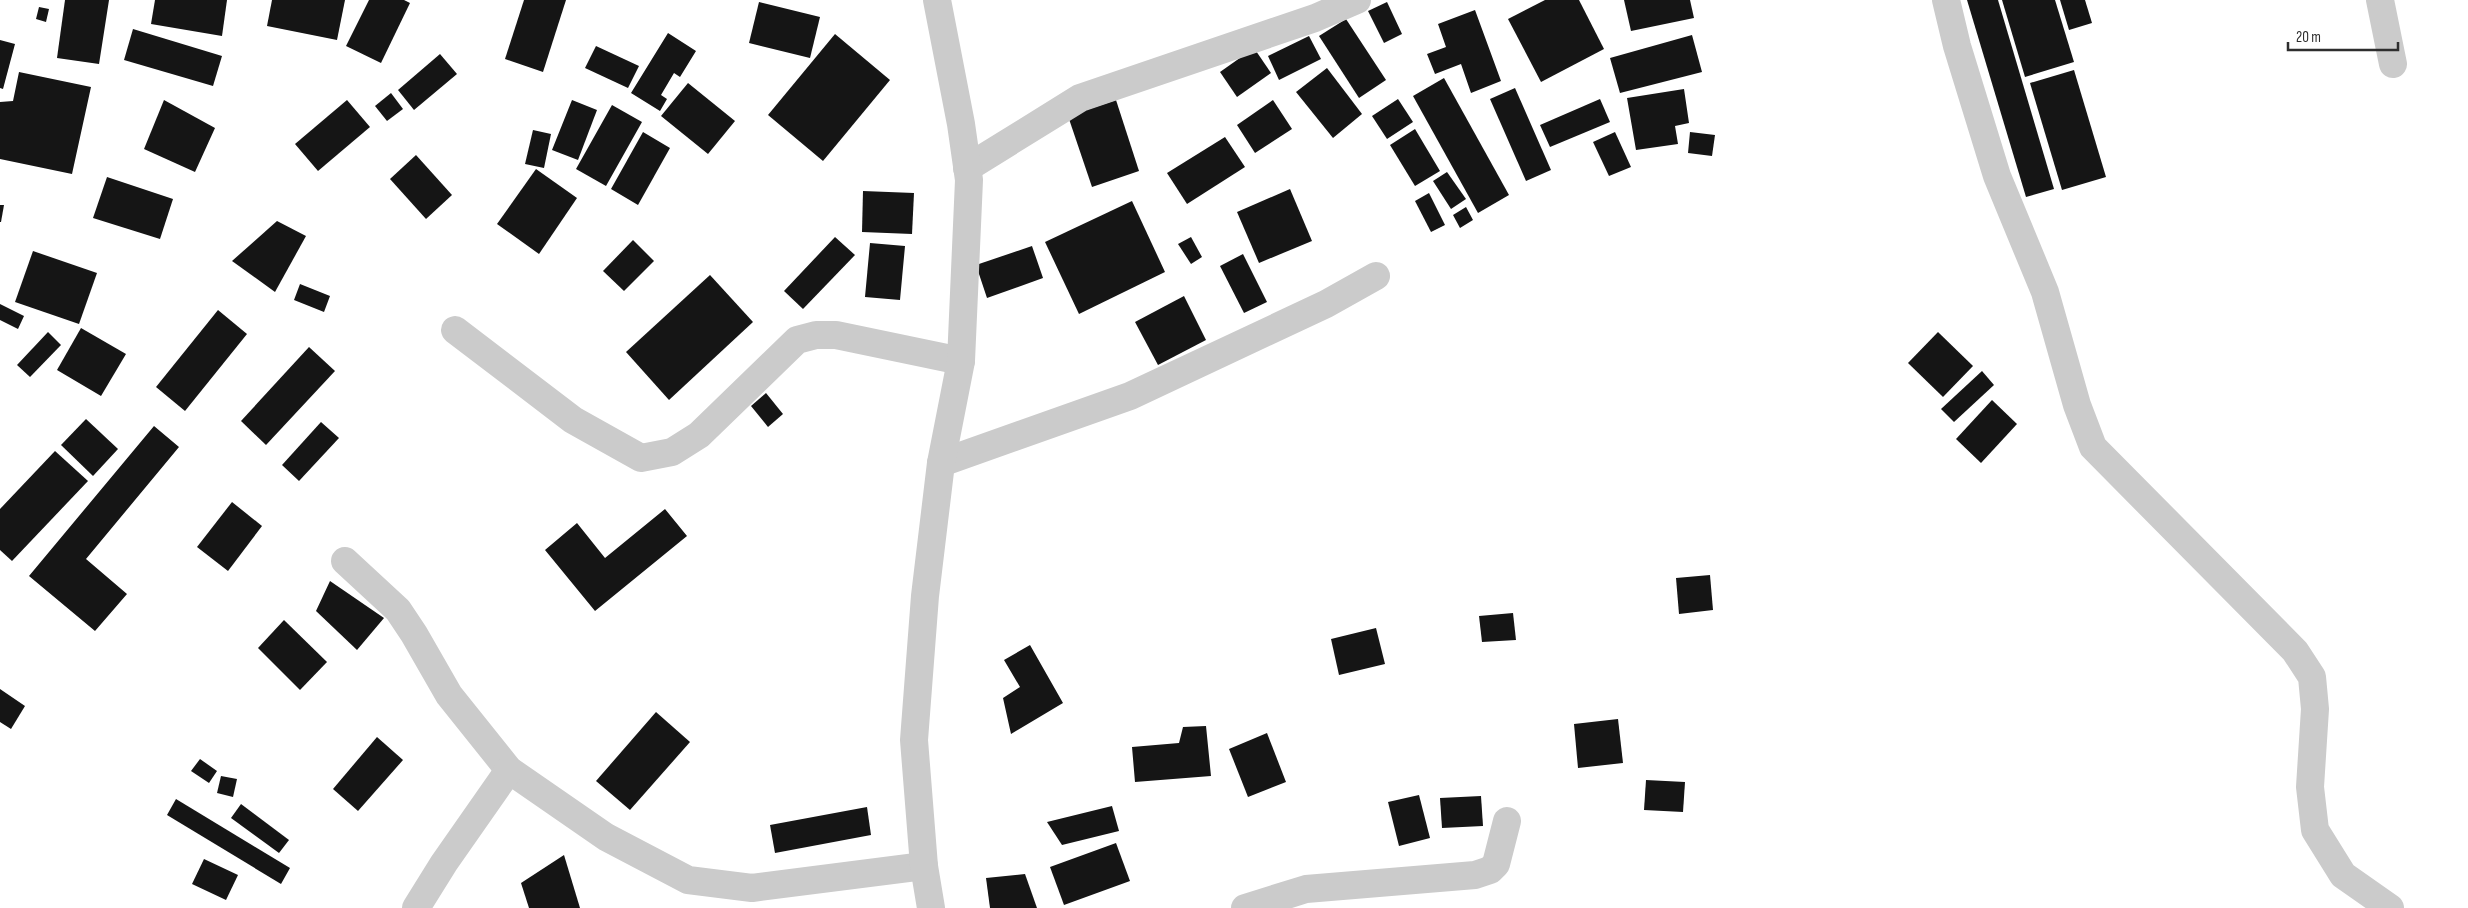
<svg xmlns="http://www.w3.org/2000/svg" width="2468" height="908" viewBox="0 0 2468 908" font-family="'Sofia Sans Condensed',sans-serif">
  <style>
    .building { fill: #151515 }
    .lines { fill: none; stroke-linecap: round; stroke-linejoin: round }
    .minor { stroke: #cbcbcb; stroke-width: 28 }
  </style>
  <rect width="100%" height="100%" fill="#fff"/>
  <!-- building -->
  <g class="building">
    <path d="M65 0H109L99 64 57 58Z"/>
    <path d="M155 0H227L222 36 151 24Z"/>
    <path d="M272 0H345L337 40 267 26Z"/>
    <path d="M369 0H404L410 3 381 63 346 46Z"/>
    <path d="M524 0H566L543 72 505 59Z"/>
    <path d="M1545 0H1579L1604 49 1541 82 1508 19Z"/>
    <path d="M1624 0H1690L1694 18 1631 31Z"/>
    <path d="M1967 0H1998L2054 189 2026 197Z"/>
    <path d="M2002 0H2055L2074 62 2025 77Z"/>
    <path d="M2060 0H2085L2092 23 2069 30Z"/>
    <path d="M759 2 820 17 810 58 749 43Z"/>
    <path d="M1387 2 1402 34 1384 43 1368 11Z"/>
    <path d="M39 7 49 9 46 22 36 19Z"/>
    <path d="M1475 10 1501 81 1471 93 1461 64 1435 74 1427 54 1446 47 1438 24Z"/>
    <path d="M1346 19 1386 80 1359 98 1319 36Z"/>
    <path d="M133 29 222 56 213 86 124 60Z"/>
    <path d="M668 33 696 51 680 77 674 73 661 95 667 99 660 111 631 93Z"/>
    <path d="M835 34 890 80 823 161 768 115Z"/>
    <path d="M1692 35 1702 72 1620 93 1610 58Z"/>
    <path d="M1309 36 1321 59 1279 80 1268 56Z"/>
    <path d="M0 40 15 44 3 89 0 88Z"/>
    <path d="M596 46 639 66 628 88 585 68Z"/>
    <path d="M1254 48 1271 73 1237 97 1220 72Z"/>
    <path d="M440 54 457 74 414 110 398 90Z"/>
    <path d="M1327 68 1362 114 1333 138 1296 92Z"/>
    <path d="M2074 70 2106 177 2062 190 2030 83Z"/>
    <path d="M19 72 91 87 72 174 0 159V102L13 101Z"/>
    <path d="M1444 78 1509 195 1478 213 1413 96Z"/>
    <path d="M688 83 735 121 708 154 661 116Z"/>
    <path d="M1515 88 1551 170 1526 181 1490 99Z"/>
    <path d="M1684 89 1689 123 1675 126 1678 144 1636 150 1627 98Z"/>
    <path d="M391 93 403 109 387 121 375 106Z"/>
    <path d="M1398 99 1413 122 1387 139 1372 116Z"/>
    <path d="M1600 99 1610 122 1550 147 1540 125Z"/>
    <path d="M164 100 215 128 195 172 144 149Z"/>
    <path d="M347 100 370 127 318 171 295 144Z"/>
    <path d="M572 100 597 110 578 160 552 150Z"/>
    <path d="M1116 100 1139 171 1092 187 1068 116Z"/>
    <path d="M1273 100 1292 129 1255 153 1237 125Z"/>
    <path d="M612 105 642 122 606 186 576 169Z"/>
    <path d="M1415 129 1440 171 1415 186 1390 145Z"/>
    <path d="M533 130 551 134 544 168 525 164Z"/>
    <path d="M643 132 670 148 638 205 611 189Z"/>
    <path d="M1615 132 1631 167 1609 176 1593 142Z"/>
    <path d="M1690 132 1715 135 1712 156 1688 153Z"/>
    <path d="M1225 137 1245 167 1187 204 1167 173Z"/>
    <path d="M416 155 452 195 426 219 390 179Z"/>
    <path d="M536 169 577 198 539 254 497 224Z"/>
    <path d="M1447 172 1466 199 1451 209 1433 181Z"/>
    <path d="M107 177 173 199 160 239 93 218Z"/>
    <path d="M1290 189 1312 241 1259 263 1237 212Z"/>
    <path d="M863 191 914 193 912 234 862 232Z"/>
    <path d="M1429 193 1445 225 1431 232 1415 201Z"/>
    <path d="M1132 201 1165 272 1079 314 1045 242Z"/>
    <path d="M0 205H4L1 222H0Z"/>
    <path d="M1466 207 1473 220 1460 228 1453 215Z"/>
    <path d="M277 221 306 236 275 292 232 261Z"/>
    <path d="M835 237 855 255 803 309 784 291Z"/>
    <path d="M1191 237 1202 257 1191 264 1178 244Z"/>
    <path d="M633 240 654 261 624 291 603 271Z"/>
    <path d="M870 243 905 246 900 300 865 297Z"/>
    <path d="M1032 246 1043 278 987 298 976 265Z"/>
    <path d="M33 251 97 273 79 324 15 302Z"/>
    <path d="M1243 254 1267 302 1244 313 1220 266Z"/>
    <path d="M710 275 753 322 669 400 626 352Z"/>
    <path d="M300 284 330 296 324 312 294 300Z"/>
    <path d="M1184 296 1206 340 1158 365 1135 322Z"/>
    <path d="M0 304 24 316 18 329 0 320Z"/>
    <path d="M218 310 247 334 185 411 156 387Z"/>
    <path d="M81 328 126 354 101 396 57 370Z"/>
    <path d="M48 332 61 345 30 377 17 365Z"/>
    <path d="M1938 332 1973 366 1943 397 1908 363Z"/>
    <path d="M309 347 335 371 266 445 241 421Z"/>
    <path d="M1982 371 1994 385 1954 422 1941 409Z"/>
    <path d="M766 393 783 414 768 427 751 406Z"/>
    <path d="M1992 400 2017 424 1981 463 1956 439Z"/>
    <path d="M86 419 118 449 93 476 61 445Z"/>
    <path d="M321 422 339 438 299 481 282 465Z"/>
    <path d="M154 426 179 447 86 559 127 594 95 631 29 576Z"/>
    <path d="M55 451 88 481 12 561 0 550V509Z"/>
    <path d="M232 502 262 526 228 571 197 547Z"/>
    <path d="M665 509 687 536 595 611 545 550 577 523 605 558Z"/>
    <path d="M1710 575 1713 610 1679 614 1676 578Z"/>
    <path d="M330 581 384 618 357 650 316 611Z"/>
    <path d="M1513 613 1516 640 1482 642 1479 616Z"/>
    <path d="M284 620 327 662 300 690 258 648Z"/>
    <path d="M1376 628 1385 664 1339 675 1331 639Z"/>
    <path d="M1030 645 1063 703 1011 734 1003 698 1020 687 1004 660Z"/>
    <path d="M0 689 25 706 11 729 0 722Z"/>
    <path d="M656 712 690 742 630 810 596 781Z"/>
    <path d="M1618 719 1623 763 1578 768 1574 724Z"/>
    <path d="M1206 726 1211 776 1135 782 1132 747 1179 743 1183 727Z"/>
    <path d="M1267 733 1286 782 1248 797 1229 749Z"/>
    <path d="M377 737 403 760 358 811 333 789Z"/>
    <path d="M200 759 217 771 209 783 191 771Z"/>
    <path d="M221 776 237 779 233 797 217 793Z"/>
    <path d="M1646 780 1685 782 1683 812 1644 810Z"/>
    <path d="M1419 795 1430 838 1399 846 1388 802Z"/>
    <path d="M1481 796 1483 826 1442 828 1440 798Z"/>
    <path d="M176 799 290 868 281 884 167 815Z"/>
    <path d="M241 804 289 840 279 853 231 818Z"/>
    <path d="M1112 806 1119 831 1062 845 1047 822Z"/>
    <path d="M867 807 871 835 775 853 770 825Z"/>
    <path d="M1116 843 1130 881 1064 905 1050 867Z"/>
    <path d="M564 855 580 908H529L521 883Z"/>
    <path d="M204 859 238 875 226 900 192 884Z"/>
    <path d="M1025 874 1037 908H990L986 878Z"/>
  </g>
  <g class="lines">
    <!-- minor -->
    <g class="minor">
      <path d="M1946 0 1957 46 1997 176 2045 292 2077 405 2093 447 2295 651 2312 677 2315 709 2310 787 2315 830 2343 875 2390 908"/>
      <path d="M2380 0 2393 64"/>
      <path d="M967 168 1080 98 1315 18 1357 0"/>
      <path d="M455 330 573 420 641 458 672 452 699 435 797 340 816 335H836L961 361"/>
      <path d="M941 463 1130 396 1326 304 1376 276"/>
      <path d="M345 561 398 610 414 634 449 695 509 770 606 837 688 880 752 888 924 866"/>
      <path d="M416 908 444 863 509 770"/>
      <path d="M931 908 924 866 914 740 925 596 941 463 961 361 969 180 961 124 937 0"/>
      <path d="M1245 908 1306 889 1475 875 1490 870 1496 864 1507 821"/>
    </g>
  </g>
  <!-- scale -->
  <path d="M2288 42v8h110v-8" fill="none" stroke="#2e2e2e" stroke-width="2.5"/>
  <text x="2296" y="42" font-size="15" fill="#2e2e2e" stroke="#ffffff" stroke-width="4" paint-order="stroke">20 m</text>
</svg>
